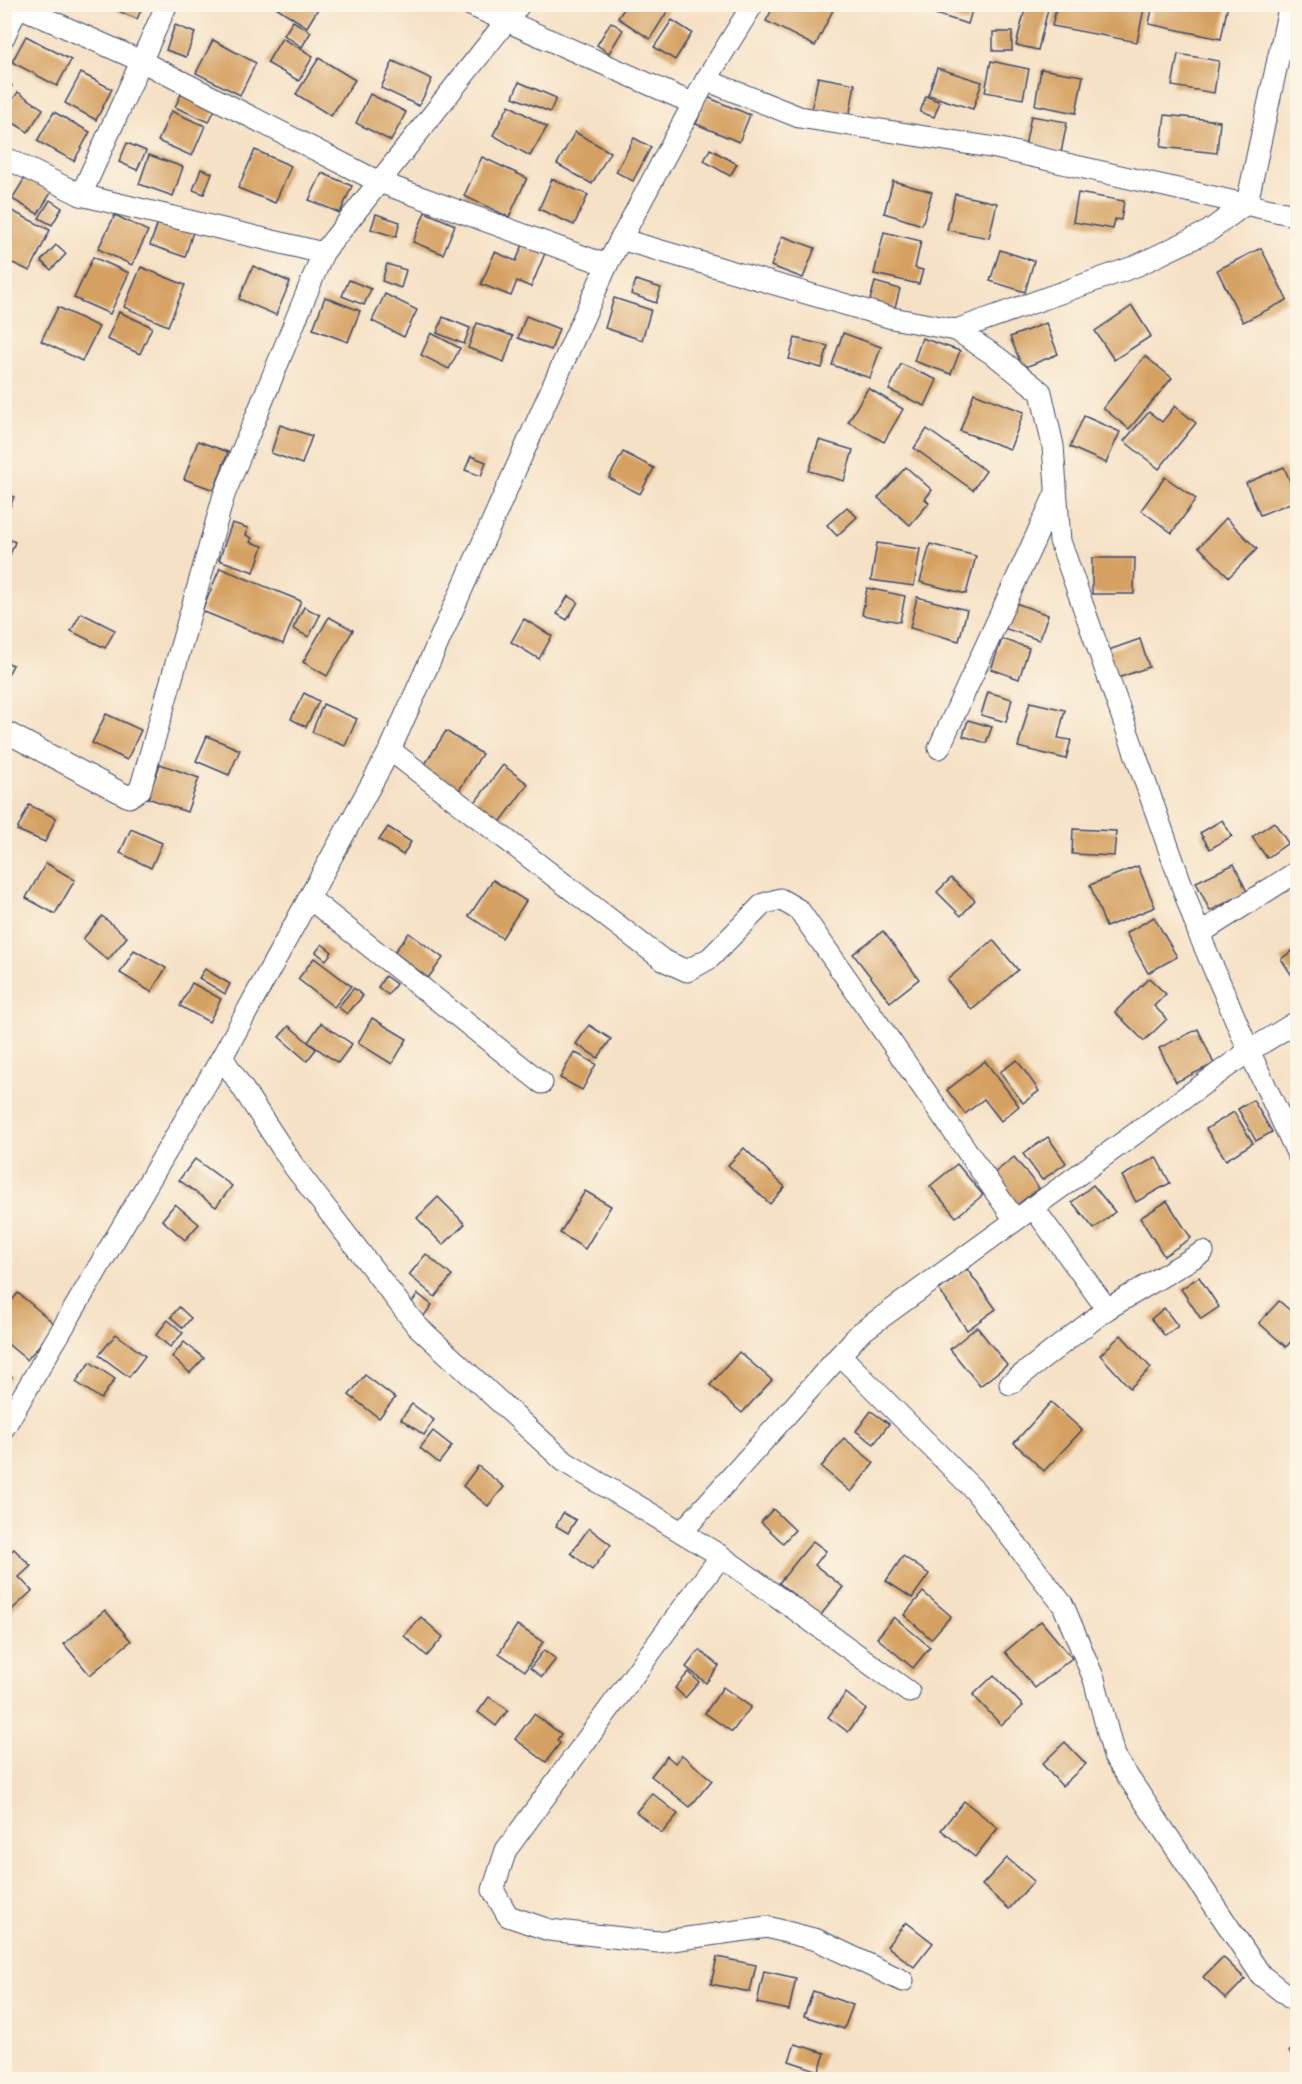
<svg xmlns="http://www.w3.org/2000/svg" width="1302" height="2084" viewBox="0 0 1302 2084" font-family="Caveat,sans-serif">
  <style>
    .building { fill: #d5a162 }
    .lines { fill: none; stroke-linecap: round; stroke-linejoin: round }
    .minor-casing { stroke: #3c4a6d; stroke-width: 23 }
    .minor { stroke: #fff; stroke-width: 21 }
  </style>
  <rect width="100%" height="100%" fill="#fcf5e5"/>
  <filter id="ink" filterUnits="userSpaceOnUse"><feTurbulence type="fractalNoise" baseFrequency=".0167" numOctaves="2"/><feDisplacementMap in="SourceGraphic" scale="12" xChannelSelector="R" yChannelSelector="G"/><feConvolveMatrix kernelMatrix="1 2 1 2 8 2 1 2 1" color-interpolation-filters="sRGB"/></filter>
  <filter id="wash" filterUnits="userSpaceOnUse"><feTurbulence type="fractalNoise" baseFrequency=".008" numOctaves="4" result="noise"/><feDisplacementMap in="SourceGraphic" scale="24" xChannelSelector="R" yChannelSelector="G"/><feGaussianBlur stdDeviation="1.35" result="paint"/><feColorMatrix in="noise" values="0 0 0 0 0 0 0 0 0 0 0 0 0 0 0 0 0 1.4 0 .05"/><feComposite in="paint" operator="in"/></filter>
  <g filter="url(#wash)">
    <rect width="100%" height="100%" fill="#f5e1c5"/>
    <g id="blocks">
      <!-- building -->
      <g class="building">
        <path d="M102 4H144L137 19Z"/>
        <path d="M271 4H321L307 27Z"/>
        <path d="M627 4H672L650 39 618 18Z"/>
        <path d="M775 4H836L815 46 766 21Z"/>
        <path d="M938 4H974L968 24 935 14Z"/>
        <path d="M1057 4H1145L1137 42 1052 26Z"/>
        <path d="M1153 4H1228L1221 39 1149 24Z"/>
        <path d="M1026 5H1049L1038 50 1016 45Z"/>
        <path d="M672 20 692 33 675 60 654 47Z"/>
        <path d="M293 21 311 32 302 47 284 35Z"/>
        <path d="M611 22 623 30 609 53 597 45Z"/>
        <path d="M175 25 195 33 186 57 166 50Z"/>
        <rect x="993" y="32" width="19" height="19"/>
        <path d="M26 36 71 60 57 86 12 62Z"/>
        <path d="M282 38 313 56 299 81 267 63Z"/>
        <path d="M213 40 256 63 240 95 196 73Z"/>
        <path d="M1178 54 1219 61 1214 93 1172 86Z"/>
        <path d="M319 58 355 80 331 116 296 94Z"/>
        <path d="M393 61 432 79 419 106 381 88Z"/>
        <path d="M991 61 1029 69 1023 99 985 92Z"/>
        <path d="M937 68 982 82 973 109 928 95Z"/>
        <path d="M1041 69 1083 76 1076 113 1035 105Z"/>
        <path d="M81 73 112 89 96 120 65 103Z"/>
        <path d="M818 77 855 84 849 118 811 111Z"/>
        <path d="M4 80 12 86 4 97Z"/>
        <path d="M519 82 556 98 550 112 513 97Z"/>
        <path d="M18 92 43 109 28 132 4 117V112Z"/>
        <path d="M182 92 216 107 209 122 175 107Z"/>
        <path d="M370 94 406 112 391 141 356 123Z"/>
        <path d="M926 96 940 102 934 117 920 112Z"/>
        <path d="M707 97 750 115 739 142 696 124Z"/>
        <path d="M509 105 547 127 530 156 493 135Z"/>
        <path d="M171 111 205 126 192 156 158 141Z"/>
        <path d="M54 112 90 132 74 161 37 141Z"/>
        <path d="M1165 115 1220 121 1217 153 1161 147Z"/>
        <path d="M1031 116 1067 122 1061 153 1025 146Z"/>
        <path d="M575 132 610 152 592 184 557 164Z"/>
        <path d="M634 138 651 147 633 181 616 172Z"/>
        <path d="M127 143 146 151 137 170 119 162Z"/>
        <path d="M710 149 737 164 730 176 704 161Z"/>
        <path d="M255 150 291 166 275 203 238 188Z"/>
        <path d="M149 155 183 167 173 196 139 184Z"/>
        <path d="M482 157 527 178 509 217 464 196Z"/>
        <path d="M201 169 212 173 204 194 193 190Z"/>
        <path d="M322 173 352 186 340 213 309 200Z"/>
        <path d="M26 176 52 191 38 214 12 199Z"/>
        <path d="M552 179 588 195 574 225 539 209Z"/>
        <path d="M893 181 932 192 922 225 884 213Z"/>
        <path d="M1078 193 1124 201 1121 220 1115 219 1113 229 1073 222Z"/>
        <path d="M955 194 997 203 989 238 947 230Z"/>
        <path d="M50 200 62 208 52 225 39 218Z"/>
        <path d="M10 210 50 230 30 271 4 259V223Z"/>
        <path d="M425 212 455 225 443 254 413 242Z"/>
        <path d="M376 214 400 222 396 237 371 229Z"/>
        <path d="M115 215 148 231 132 265 98 249Z"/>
        <path d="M159 220 193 232 185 257 150 245Z"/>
        <path d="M884 232 921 241 915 268 923 270 919 284 874 274Z"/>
        <path d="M782 236 815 248 803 278 771 266Z"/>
        <path d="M524 242 546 251 531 287 517 281 511 296 481 284 495 252 516 261Z"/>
        <path d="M56 245 66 254 51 270 41 261Z"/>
        <path d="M1261 248 1287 300 1243 322 1217 270Z"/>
        <path d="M1000 250 1034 261 1025 292 990 281Z"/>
        <path d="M93 257 129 273 110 314 74 298Z"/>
        <path d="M387 264 406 270 401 288 382 281Z"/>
        <path d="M253 266 290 282 276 315 239 299Z"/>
        <path d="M141 267 185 285 168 326 124 307Z"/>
        <path d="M349 280 371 289 364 305 342 296Z"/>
        <path d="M636 280 661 288 656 303 631 294Z"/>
        <path d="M875 282 900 289 894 311 869 304Z"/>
        <path d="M385 294 417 310 404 337 372 321Z"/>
        <path d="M325 297 360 311 348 342 313 329Z"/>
        <path d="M614 298 651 310 642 340 605 328Z"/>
        <path d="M1132 306 1151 336 1114 360 1095 331Z"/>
        <path d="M58 307 99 327 82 361 41 341Z"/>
        <path d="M119 312 152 327 140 354 107 339Z"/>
        <path d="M526 316 559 329 551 350 518 338Z"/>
        <path d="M443 317 470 328 464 344 437 333Z"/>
        <path d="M477 323 513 336 504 362 468 348Z"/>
        <path d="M1046 323 1058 354 1023 368 1010 337Z"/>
        <path d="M431 333 460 348 449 369 421 355Z"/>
        <path d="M843 333 881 347 870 378 832 365Z"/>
        <path d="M795 338 828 346 822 368 789 359Z"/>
        <path d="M922 338 960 351 951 374 914 361Z"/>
        <path d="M1145 356 1172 378 1129 429 1103 408Z"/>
        <path d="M901 364 937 380 925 406 889 390Z"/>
        <path d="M868 388 903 409 884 442 848 422Z"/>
        <path d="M974 393 1024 412 1010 449 960 431Z"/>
        <path d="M1175 406 1196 423 1159 469 1124 441 1149 412 1162 422Z"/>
        <path d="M1084 416 1120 432 1106 463 1070 447Z"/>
        <path d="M280 425 312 436 302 464 271 453Z"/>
        <path d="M927 429 986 471 973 490 914 448Z"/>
        <path d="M819 440 853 450 844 481 809 471Z"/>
        <path d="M198 441 228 452 214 490 184 479Z"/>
        <path d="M623 452 654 468 640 494 609 478Z"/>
        <path d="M471 456 486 462 481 476 465 470Z"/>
        <path d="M906 467 932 490 925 499 929 503 910 525 878 498Z"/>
        <path d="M1284 467 1298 500 1260 515 1246 483Z"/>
        <path d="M1165 477 1196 499 1172 533 1141 510Z"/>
        <path d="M4 492 14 497 8 511 4 509Z"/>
        <path d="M847 507 857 517 837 536 827 525Z"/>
        <path d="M1226 518 1257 549 1229 577 1199 547Z"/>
        <path d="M232 523 248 528 246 535 252 538 250 542 263 546 254 572 219 560Z"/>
        <path d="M4 537 15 542 5 568H4Z"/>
        <path d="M877 543 920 549 914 586 871 580Z"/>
        <path d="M930 544 976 556 966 594 920 582Z"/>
        <path d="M1092 558H1135L1134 594H1092Z"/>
        <path d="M220 568 301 601 283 644 202 611Z"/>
        <path d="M867 588 905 596 900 622 862 615Z"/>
        <path d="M568 596 578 602 567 620 557 614Z"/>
        <path d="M917 597 967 610 959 641 910 628Z"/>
        <path d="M1013 602 1048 615 1039 640 1004 628Z"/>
        <path d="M304 607 320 615 309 637 293 629Z"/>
        <path d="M81 613 115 630 105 648 71 631Z"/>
        <path d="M329 617 353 630 327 676 303 662Z"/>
        <path d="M524 619 552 636 539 659 511 642Z"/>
        <path d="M1002 639 1029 648 1019 679 991 669Z"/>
        <path d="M1140 639 1149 667 1115 679 1106 651Z"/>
        <path d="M4 661 13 665 4 682Z"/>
        <path d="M988 692 1012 699 1006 722 981 715Z"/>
        <path d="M304 693 319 701 306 727 291 719Z"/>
        <path d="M1030 702 1065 710 1058 738 1071 740 1066 759 1018 747Z"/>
        <path d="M323 704 357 719 345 746 312 732Z"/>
        <path d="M106 714 141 730 127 760 92 743Z"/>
        <path d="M968 720 992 727 986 743 963 736Z"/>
        <path d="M446 731 482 754 458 792 422 769Z"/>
        <path d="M207 736 240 750 229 775 196 761Z"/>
        <path d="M160 764 199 778 187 812 148 798Z"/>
        <path d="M503 765 528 784 499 824 473 805Z"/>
        <path d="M29 805 56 818 45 842 17 830Z"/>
        <path d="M1222 820 1232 836 1210 849 1200 833Z"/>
        <path d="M1274 822 1288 843 1267 858 1252 837Z"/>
        <path d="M388 827 411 842 403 855 379 840Z"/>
        <path d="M131 829 162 843 151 868 120 853Z"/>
        <path d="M1073 829 1116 831 1114 856 1072 854Z"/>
        <path d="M46 863 75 880 55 914 26 898Z"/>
        <path d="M1234 864 1247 892 1210 911 1196 882Z"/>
        <path d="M1138 866 1155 907 1106 927 1090 885Z"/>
        <path d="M951 878 975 900 961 916 937 892Z"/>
        <path d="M493 880 526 901 502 938 469 916Z"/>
        <path d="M102 916 127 937 108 960 83 939Z"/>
        <path d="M1154 917 1177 957 1148 973 1126 933Z"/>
        <path d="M883 931 919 979 890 1002 853 954Z"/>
        <path d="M409 933 443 958 428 978 394 952Z"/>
        <path d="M993 940 1018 970 972 1010 947 980Z"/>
        <path d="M322 944 332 952 326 960 316 952Z"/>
        <path d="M1298 947V978L1295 980 1281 959Z"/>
        <path d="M134 950 166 968 151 992 120 973Z"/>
        <path d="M314 958 351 986 334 1007 298 979Z"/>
        <path d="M205 969 230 984 225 994 199 978Z"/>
        <path d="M385 976 396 984 388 995 378 987Z"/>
        <path d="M1149 978 1166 994 1154 1006 1167 1019 1144 1041 1115 1012Z"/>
        <path d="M192 983 221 999 209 1022 180 1006Z"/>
        <path d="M354 988 363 996 347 1014 338 1007Z"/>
        <path d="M372 1018 407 1039 392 1064 358 1043Z"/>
        <path d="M321 1023 352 1044 338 1063 308 1042Z"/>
        <path d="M589 1025 611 1039 598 1058 576 1044Z"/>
        <path d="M289 1026 316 1049 307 1061 279 1037Z"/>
        <path d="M1198 1029 1214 1064 1176 1082 1159 1048Z"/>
        <path d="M574 1052 596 1064 582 1090 560 1078Z"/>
        <path d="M1017 1060 1039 1091 1023 1103 1000 1072Z"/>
        <path d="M985 1061 1019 1106 1001 1121 984 1099 965 1114 947 1090Z"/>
        <path d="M1253 1100 1272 1132 1256 1141 1238 1109Z"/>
        <path d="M1298 1103V1128L1287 1109Z"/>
        <path d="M1234 1112 1253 1143 1226 1160 1206 1129Z"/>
        <path d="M1048 1137 1066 1163 1042 1180 1023 1154Z"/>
        <path d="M744 1148 785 1187 770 1204 728 1165Z"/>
        <path d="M1014 1157 1039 1188 1017 1205 993 1174Z"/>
        <path d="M1156 1157 1170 1183 1136 1202 1122 1176Z"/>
        <path d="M195 1159 232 1186 216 1207 179 1180Z"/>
        <path d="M957 1164 983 1195 956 1217 930 1186Z"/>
        <path d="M1093 1185 1115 1212 1094 1229 1072 1202Z"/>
        <path d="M585 1191 611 1206 585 1249 560 1233Z"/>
        <path d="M438 1197 465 1224 443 1245 417 1218Z"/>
        <path d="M1167 1201 1191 1238 1164 1256 1140 1218Z"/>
        <path d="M175 1204 199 1224 185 1240 162 1220Z"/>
        <path d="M1298 1247V1261L1291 1253Z"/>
        <path d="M426 1254 452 1276 435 1297 409 1275Z"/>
        <path d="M967 1269 996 1309 967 1330 939 1290Z"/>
        <path d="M1199 1277 1219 1307 1201 1319 1181 1289Z"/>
        <path d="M18 1293 56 1325 27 1360 4 1341V1310Z"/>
        <path d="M418 1294 432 1305 423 1317 409 1306Z"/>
        <path d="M1279 1301 1298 1317V1334L1286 1347 1259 1323Z"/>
        <path d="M179 1307 191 1318 183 1328 171 1317Z"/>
        <path d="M1164 1308 1178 1326 1165 1336 1151 1319Z"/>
        <path d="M168 1320 183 1333 170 1347 156 1335Z"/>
        <path d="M977 1327 1007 1365 980 1386 950 1349Z"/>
        <path d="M116 1334 145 1356 129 1377 99 1355Z"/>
        <path d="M1121 1335 1151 1368 1130 1388 1100 1355Z"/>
        <path d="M184 1342 204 1358 190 1373 172 1357Z"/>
        <path d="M739 1352 772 1380 742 1413 710 1385Z"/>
        <path d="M90 1362 115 1379 101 1399 76 1382Z"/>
        <path d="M4 1371 12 1377 4 1387Z"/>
        <path d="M365 1375 395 1398 379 1418 349 1395Z"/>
        <path d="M1051 1402 1082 1430 1044 1471 1014 1443Z"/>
        <path d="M412 1404 434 1420 424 1435 401 1419Z"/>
        <path d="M871 1411 889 1424 874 1444 856 1431Z"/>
        <path d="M433 1431 452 1446 439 1463 420 1448Z"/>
        <path d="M844 1438 874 1463 851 1492 821 1467Z"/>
        <path d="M478 1466 504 1487 488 1506 463 1486Z"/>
        <path d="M773 1509 795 1530 783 1543 761 1522Z"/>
        <path d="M563 1513 576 1520 568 1533 556 1526Z"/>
        <path d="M589 1528 611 1545 592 1570 571 1553Z"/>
        <path d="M813 1541 826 1551 815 1565 843 1587 820 1616 779 1583Z"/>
        <path d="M14 1549 31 1566 19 1577 32 1591 4 1617V1557Z"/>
        <path d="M903 1556 929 1574 912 1598 886 1581Z"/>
        <path d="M923 1592 951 1616 931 1639 904 1615Z"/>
        <path d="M105 1610 131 1641 90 1675 64 1644Z"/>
        <path d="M421 1617 443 1637 427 1656 404 1636Z"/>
        <path d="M894 1617 930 1647 913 1668 877 1638Z"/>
        <path d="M1041 1621 1072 1658 1035 1688 1005 1652Z"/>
        <path d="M517 1625 543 1642 525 1671 499 1653Z"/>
        <path d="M544 1650 556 1659 542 1677 530 1668Z"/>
        <path d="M699 1650 719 1666 706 1683 686 1667Z"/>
        <path d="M689 1672 699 1682 685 1698 675 1688Z"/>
        <path d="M994 1675 1023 1706 1001 1725 973 1695Z"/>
        <path d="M723 1687 751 1707 732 1732 705 1713Z"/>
        <path d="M846 1693 866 1709 848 1732 828 1717Z"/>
        <path d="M489 1697 508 1710 496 1726 478 1712Z"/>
        <path d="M534 1714 561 1734 557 1740 560 1743 546 1762 515 1739Z"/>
        <path d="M1065 1742 1086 1764 1062 1786 1042 1764Z"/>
        <path d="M682 1755 712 1780 690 1807 651 1776 667 1756 675 1763Z"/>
        <path d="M652 1793 678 1814 662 1833 636 1812Z"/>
        <path d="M964 1801 998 1828 975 1857 941 1830Z"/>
        <path d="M1007 1858 1034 1881 1009 1909 982 1885Z"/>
        <path d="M906 1922 933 1943 914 1967 887 1946Z"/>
        <path d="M717 1957 756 1965 750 1992 711 1984Z"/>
        <path d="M1223 1957 1245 1979 1226 1999 1203 1977Z"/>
        <path d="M764 1971 796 1978 789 2010 757 2003Z"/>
        <path d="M813 1991 853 2005 844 2029 804 2016Z"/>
        <path d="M1298 2041V2060L1289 2052Z"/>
        <path d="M795 2044 825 2053 819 2071 789 2061Z"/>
        <path d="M834 2074 852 2079V2080H832Z"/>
      </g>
    </g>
  </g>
  <g filter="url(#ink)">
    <use href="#blocks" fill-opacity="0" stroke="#3c4a6d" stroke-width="1.5"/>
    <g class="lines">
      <defs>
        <g id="minor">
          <path d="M13 4 141 61 379 182 607 265"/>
          <path d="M468 4 694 104"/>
          <path d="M4 37 19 4"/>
          <path d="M706 80 799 117 996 148 1298 216"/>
          <path d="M4 157 81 195 323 253 520 4"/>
          <path d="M81 195 167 4"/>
          <path d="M620 239 892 318 956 330 997 357 1041 392 1053 446 1060 541 1199 934 1249 1051 1298 1155"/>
          <path d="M956 330 1136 266 1209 231 1247 203 1290 4"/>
          <path d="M4 731 129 797 140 790 224 495 323 253"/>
          <path d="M939 748 1055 495"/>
          <path d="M390 750 663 960 687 971 710 958 763 904 780 899 799 910 1015 1220"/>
          <path d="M310 899 542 1083"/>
          <path d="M1199 934 1298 871"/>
          <path d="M1298 1021 1249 1051 860 1333 840 1355 975 1491 1063 1605 1094 1679 1114 1756 1261 1975 1298 2004"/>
          <path d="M222 1057 295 1168 416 1325 565 1462 721 1556 909 1692"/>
          <path d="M1107 1309 1203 1252"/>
          <path d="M1010 1384 1107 1309 1033 1207"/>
          <path d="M4 1428 222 1057 390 750 607 265 706 80 753 4"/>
          <path d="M682 1532 840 1355"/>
          <path d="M721 1556 506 1850 493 1890 508 1916 549 1930 658 1942 767 1927 817 1940 903 1981"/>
        </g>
      </defs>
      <!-- minor casing -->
      <use href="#minor" class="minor-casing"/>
      <!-- minor -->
      <use href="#minor" class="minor"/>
    </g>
  </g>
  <!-- margin -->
  <rect width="1302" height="2084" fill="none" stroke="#fcf5e5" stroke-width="24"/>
</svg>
